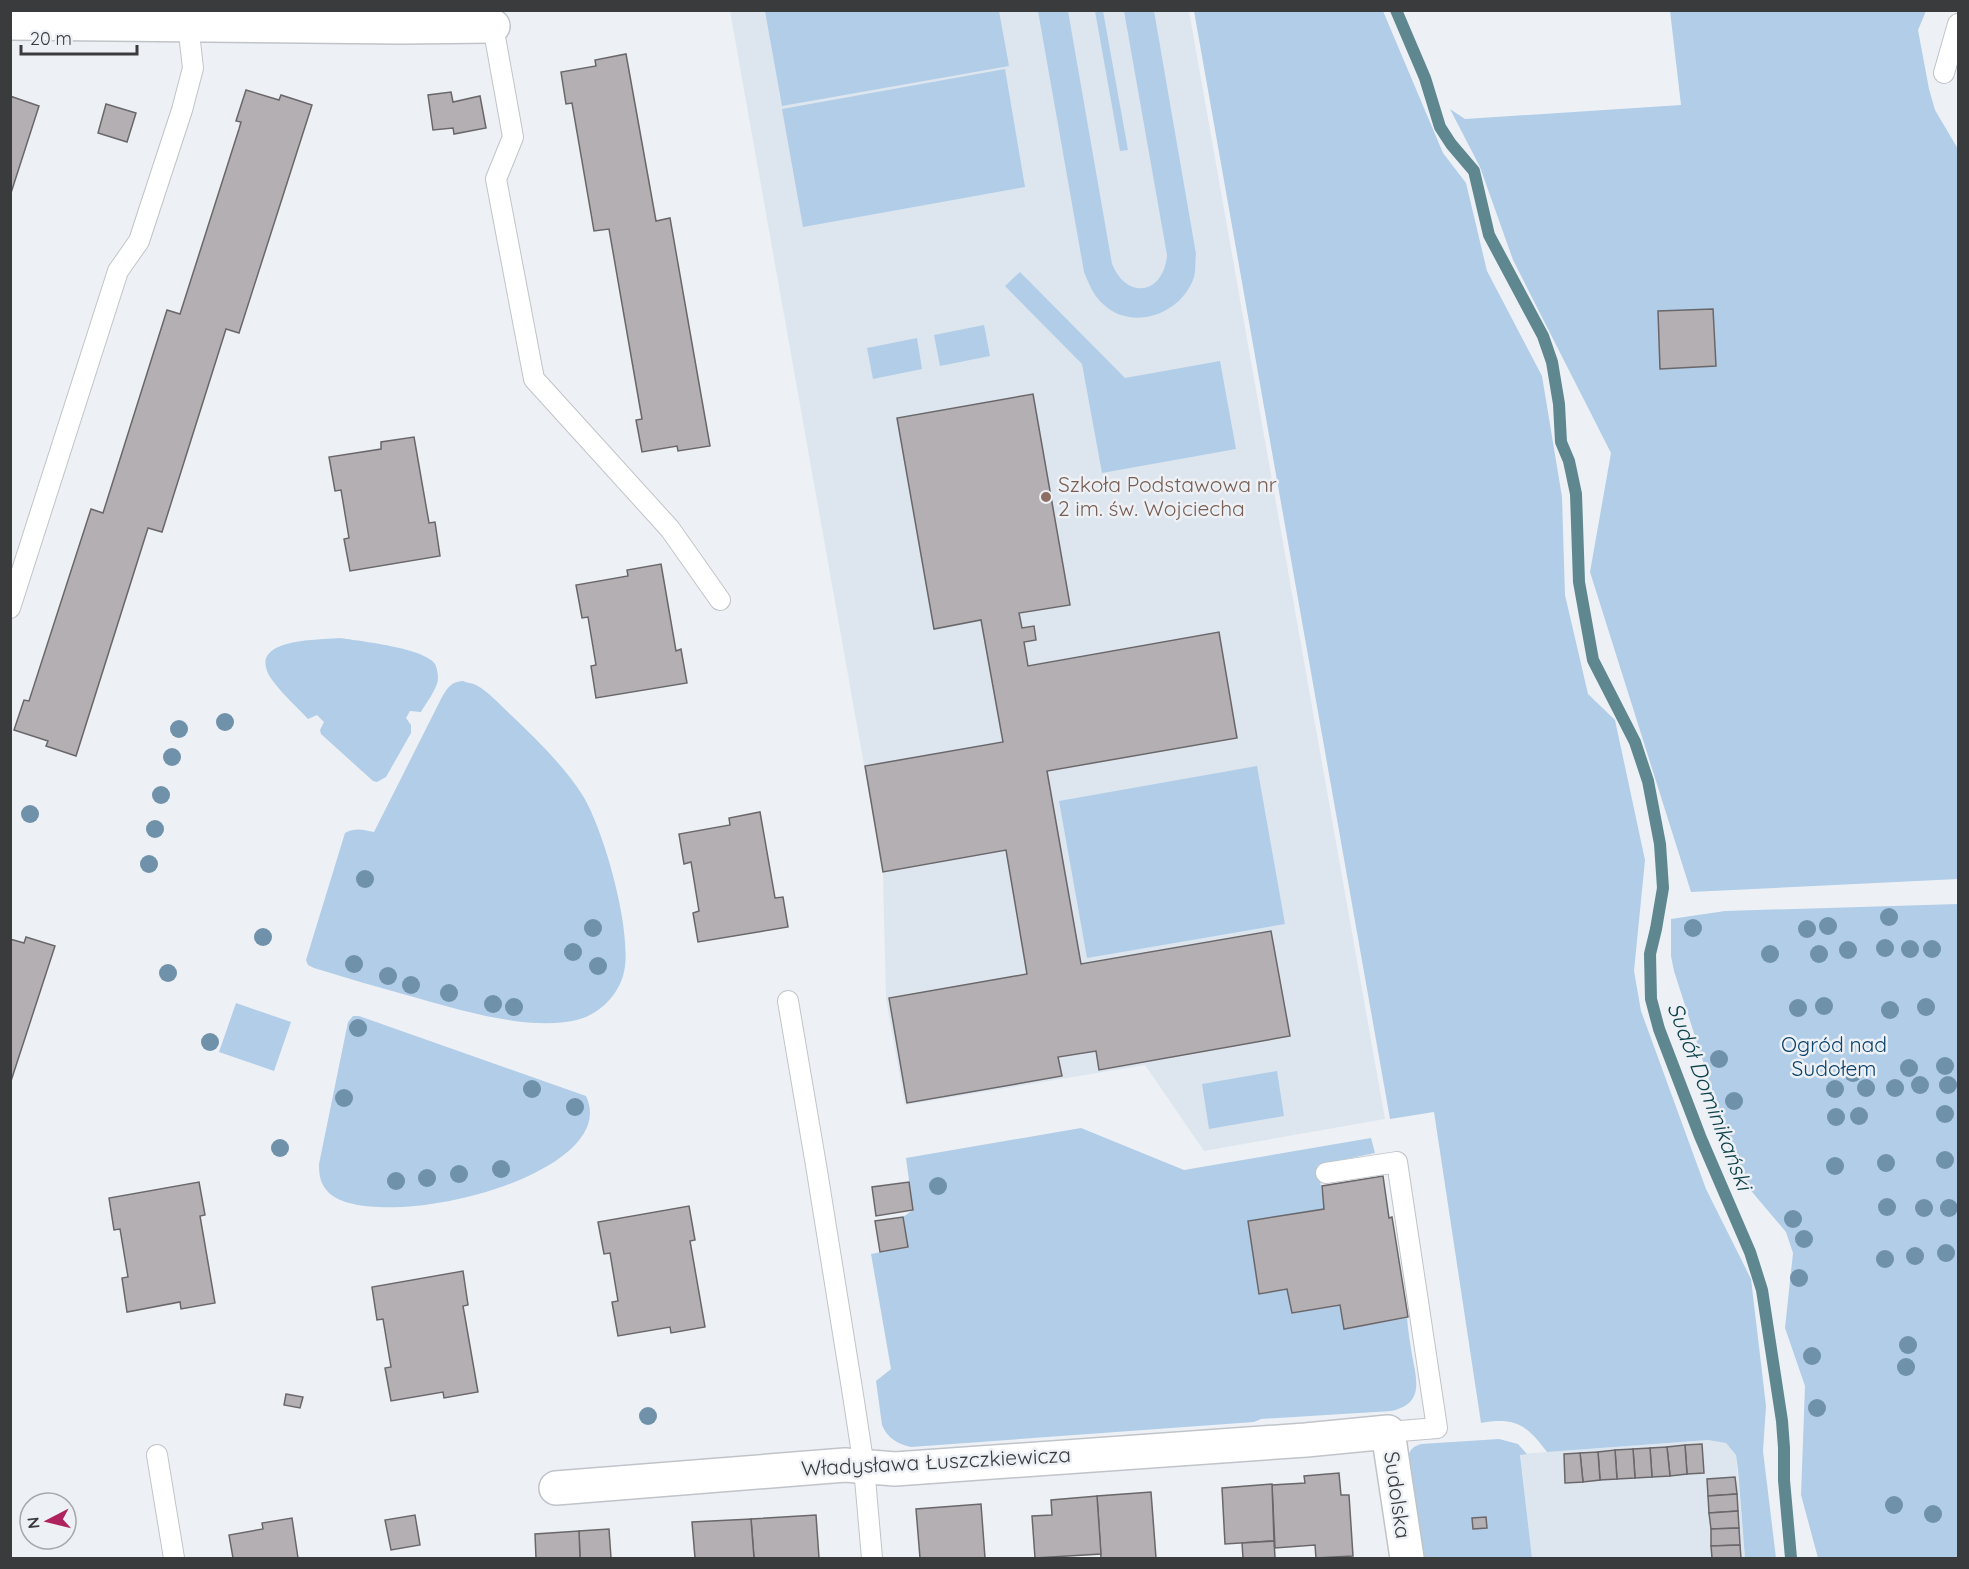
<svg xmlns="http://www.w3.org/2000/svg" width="1969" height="1569" viewBox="0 0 1969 1569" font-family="Quicksand,sans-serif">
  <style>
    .built { fill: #dde6ef }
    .green { fill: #b1cde8 }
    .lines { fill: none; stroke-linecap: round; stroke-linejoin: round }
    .stream { stroke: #5f8790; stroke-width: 12 }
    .building { fill: #b3afb2; stroke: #6a676a; stroke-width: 1.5 }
    .lane-casing { stroke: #c0c4c8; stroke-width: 22 }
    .street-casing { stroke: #c0c4c8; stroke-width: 36 }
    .lane { stroke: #fff; stroke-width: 20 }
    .street { stroke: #fff; stroke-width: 33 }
    .tree { fill: #7091aa }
    .education-dot { fill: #8d6e63; stroke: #edf1f5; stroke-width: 2 }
    .labels { text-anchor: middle; stroke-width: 5; stroke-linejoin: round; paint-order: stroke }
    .education-label { font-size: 21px; fill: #785e54; stroke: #edf1f5; text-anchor: start }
    .park-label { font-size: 21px; fill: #0a426c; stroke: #edf1f5 }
    .street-label { font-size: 21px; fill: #3a3b3d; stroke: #edf1f5 }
    .water-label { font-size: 22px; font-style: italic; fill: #0e424b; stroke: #edf1f5 }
  </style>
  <rect width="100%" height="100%" fill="#edf1f5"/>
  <!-- built -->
  <g class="built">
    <path d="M730 11H1189L1385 1119 1204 1151 1145 1065 905 1105 886 999 883 872Z"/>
    <path d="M1708 1440 1726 1443 1736 1455 1745 1558H1532L1520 1454Z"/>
  </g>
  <!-- green -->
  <g class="green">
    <path d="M765 11H999L1009 66 782 106Z"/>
    <path d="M1038 11H1068L1112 264C1127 301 1164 294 1167 255L1124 11H1154L1196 254C1195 261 1196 270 1194 277 1182 314 1132 332 1103 304 1093 295 1089 284 1084 272Z"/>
    <path d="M1095 11H1103L1128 150 1120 151Z"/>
    <path d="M1194 11H1383L1443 153 1466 183 1487 271 1542 376 1562 497 1565 595 1588 694 1615 720 1645 860 1634 971 1641 1011 1706 1189 1751 1279 1766 1406 1763 1451 1776 1558H1745L1738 1470 1736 1455 1726 1443 1708 1440 1547 1452C1527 1425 1515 1417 1481 1423L1434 1112 1390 1119Z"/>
    <path d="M1670 11H1926L1918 30 1929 89 1935 110 1958 149V879L1691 892 1590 572 1611 453 1513 260 1480 167 1450 109 1465 119 1681 105Z"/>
    <path d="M1005 69 1025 187 803 227 782 109Z"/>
    <path d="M1020 272 1125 378 1220 361 1236 449 1102 473 1082 364 1005 286Z"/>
    <path d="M984 325 990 356 940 366 934 335Z"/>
    <path d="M917 338 922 369 873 379 867 348Z"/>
    <path d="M340 638C359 641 425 648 435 664 437 668 438 674 438 678 438 688 426 703 421 712L410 711 406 718 411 725V733L386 777 377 782 373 781 321 734 320 730 324 722 317 715 308 719C296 706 280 692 270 677 247 638 318 640 340 638Z"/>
    <path d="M463 681C467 683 472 683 476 685 489 692 500 705 511 715 536 739 565 767 583 796 604 830 635 938 623 976 617 996 600 1013 580 1019 533 1033 456 1009 410 996 378 987 346 978 314 968L308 965 306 960 345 833C356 827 363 830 374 832L442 697C448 687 451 682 463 681Z"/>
    <path d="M1257 766 1285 924 1087 958 1059 801Z"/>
    <path d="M1958 904V1558H1818L1801 1495 1805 1386 1785 1328 1793 1253 1786 1232 1742 1180 1730 1157 1726 1133 1674 971 1671 956V919L1725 911Z"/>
    <path d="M236 1003 291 1022 274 1071 219 1052Z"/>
    <path d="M353 1016H359L586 1096C624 1176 377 1236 329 1193 320 1184 319 1175 319 1164L348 1022Z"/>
    <path d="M1277 1071 1284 1116 1209 1129 1202 1084Z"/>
    <path d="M1081 1128 1184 1170 1371 1138 1375 1153 1318 1165 1324 1209 1248 1221 1259 1293 1287 1289 1292 1313 1340 1305 1344 1329 1407 1318C1408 1330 1410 1343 1412 1355 1417 1381 1424 1404 1391 1411L1261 1419 1254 1422 911 1447C898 1444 887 1438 882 1425L876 1381 891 1369 871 1254 908 1247 903 1217 913 1210 906 1158Z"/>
    <path d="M1499 1439 1518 1444 1527 1454 1520 1455 1532 1558H1424L1408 1460C1409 1450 1412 1447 1421 1444Z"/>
  </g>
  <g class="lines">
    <!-- stream -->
    <path class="stream" d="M1396 10 1425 78 1440 127 1451 144 1474 171 1489 235 1543 336 1552 362 1559 404 1561 442 1569 461 1576 494 1579 582 1593 660 1635 742 1648 781 1660 844 1663 888 1656 929 1650 954 1651 999 1659 1029 1700 1136 1750 1252 1762 1290 1782 1421 1784 1448V1480L1791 1558"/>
  </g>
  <!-- building -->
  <g class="building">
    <path d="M626 54 656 221 670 218 710 446 678 451 677 446 642 452 636 420 642 419 609 229 594 231 572 103 566 104 561 72 596 66 595 60Z"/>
    <path d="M246 90 279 100 281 95 312 105 239 333 226 329 162 532 148 528 76 756 46 746 48 741 14 730 24 700 29 701 91 509 103 513 167 310 180 314 239 129 241 122 236 121Z"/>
    <path d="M451 92 453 102 480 96 486 128 454 134 453 128 433 130 428 95Z"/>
    <path d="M10 96 39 106 10 196Z"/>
    <path d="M106 104 136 113 127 142 98 133Z"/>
    <path d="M1713 309 1716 366 1660 369 1658 311Z"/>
    <path d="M1033 394 1070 605 1019 613 1022 628 1034 626 1036 640 1024 642 1028 666 1219 632 1237 738 1047 771 1081 964 1271 931 1290 1036 1099 1070 1096 1051 1058 1057 1062 1076 907 1103 889 998 1027 974 1006 850 883 872 865 766 1003 742 981 620 934 629 897 418Z"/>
    <path d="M414 437 429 523 435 522 440 556 350 571 344 539 349 538 341 490 335 491 329 457 381 449V442Z"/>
    <path d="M661 564 676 651 681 649 687 683 596 698 591 666 596 665 588 617 582 618 576 585 628 576 627 570Z"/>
    <path d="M760 812 775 898 783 897 788 927 698 942 693 913 699 911 691 862 684 864 679 834 730 825 729 818Z"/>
    <path d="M26 937 55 946 10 1084V939L24 943Z"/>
    <path d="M1383 1176 1389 1218 1392 1217 1408 1317 1344 1329 1340 1305 1292 1313 1287 1289 1259 1294 1248 1221 1324 1209 1322 1186Z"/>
    <path d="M199 1182 205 1215 200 1216 215 1303 181 1309 180 1302 127 1312 122 1278 128 1277 120 1229 114 1230 109 1198Z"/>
    <path d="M909 1182 913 1210 876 1216 872 1187Z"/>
    <path d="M689 1206 695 1240 690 1241 705 1327 671 1333 670 1327 618 1336 612 1302 618 1301 610 1253 604 1254 598 1222Z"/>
    <path d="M903 1217 908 1247 880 1252 875 1221Z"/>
    <path d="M463 1271 468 1305 463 1306 478 1392 444 1398 443 1392 391 1401 385 1368 391 1367 383 1319 377 1320 372 1287Z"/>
    <path d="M286 1394 303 1397 300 1408 284 1405Z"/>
    <path d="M1702 1444 1704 1473 1687 1474 1685 1445Z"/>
    <path d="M1685 1445 1687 1474 1670 1476 1667 1447Z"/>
    <path d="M1667 1447 1670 1476 1652 1477 1650 1448Z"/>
    <path d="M1650 1448 1652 1477 1635 1478 1633 1449Z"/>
    <path d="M1633 1449 1635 1478 1617 1479 1615 1450Z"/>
    <path d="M1615 1450 1617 1479 1600 1480 1598 1452Z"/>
    <path d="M1598 1452 1600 1480 1583 1482 1580 1453Z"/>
    <path d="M1580 1453 1583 1482 1565 1483 1564 1454Z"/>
    <path d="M1339 1473 1341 1495H1349L1353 1556 1316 1558 1315 1545 1275 1548 1272 1485 1305 1483 1304 1476Z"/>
    <path d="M1735 1477 1737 1494 1708 1496 1707 1479Z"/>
    <path d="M1272 1484 1274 1541 1225 1544 1222 1488Z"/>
    <path d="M1151 1492 1156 1558H1101L1097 1496Z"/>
    <path d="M1737 1494 1738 1511 1709 1513 1708 1496Z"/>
    <path d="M1097 1496 1101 1554 1035 1558 1032 1516 1052 1515 1051 1500Z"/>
    <path d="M981 1504 985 1558H920L916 1509Z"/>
    <path d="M1738 1511 1739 1528 1711 1529 1709 1513Z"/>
    <path d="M415 1515 420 1545 391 1550 385 1520Z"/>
    <path d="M816 1515 819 1558H754L751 1519Z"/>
    <path d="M1486 1517 1487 1528 1473 1529 1472 1518Z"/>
    <path d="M292 1518 298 1558H233L229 1535 263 1529 262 1523Z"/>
    <path d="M751 1519 754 1558H695L692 1522Z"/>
    <path d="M1739 1528 1740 1545 1711 1546V1529Z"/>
    <path d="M609 1529 611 1558H580L579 1531Z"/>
    <path d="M579 1531 580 1558H536L535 1534Z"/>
    <path d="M1274 1541 1275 1558H1243L1242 1543Z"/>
    <path d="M1740 1545 1741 1558H1712L1711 1546Z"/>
  </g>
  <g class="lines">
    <defs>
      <g id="lane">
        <path d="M493 26 513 137 496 179 534 379 670 529 720 600"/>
        <path d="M1944 73 1958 24"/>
        <path d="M10 608 118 271 139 241 182 110 193 68 187 16"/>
        <path d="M788 1001 816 1165 853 1395 864 1467 872 1558"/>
        <path d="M1326 1173 1397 1162 1437 1428 1388 1432"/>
        <path d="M157 1455 174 1558"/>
      </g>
      <g id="street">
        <path d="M10 23 401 27 493 26"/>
        <path d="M556 1488 845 1465 895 1469 1306 1440 1388 1432 1407 1558"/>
      </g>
    </defs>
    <!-- lane casing -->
    <use href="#lane" class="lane-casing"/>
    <!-- street casing -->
    <use href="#street" class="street-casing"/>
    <!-- lane -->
    <use href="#lane" class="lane"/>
    <!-- street -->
    <use href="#street" class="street"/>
  </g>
  <!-- trees -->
  <g class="tree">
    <circle cx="225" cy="722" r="9"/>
    <circle cx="179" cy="729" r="9"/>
    <circle cx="172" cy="757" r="9"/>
    <circle cx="161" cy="795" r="9"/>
    <circle cx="30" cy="814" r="9"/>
    <circle cx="155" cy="829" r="9"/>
    <circle cx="149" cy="864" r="9"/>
    <circle cx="365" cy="879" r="9"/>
    <circle cx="1889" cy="917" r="9"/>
    <circle cx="1828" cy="926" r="9"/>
    <circle cx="593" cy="928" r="9"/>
    <circle cx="1693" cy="928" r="9"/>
    <circle cx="1807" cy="929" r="9"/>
    <circle cx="263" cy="937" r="9"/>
    <circle cx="1885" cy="948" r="9"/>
    <circle cx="1910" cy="949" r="9"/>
    <circle cx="1932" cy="949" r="9"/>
    <circle cx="1848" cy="950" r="9"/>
    <circle cx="573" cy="952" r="9"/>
    <circle cx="1770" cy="954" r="9"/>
    <circle cx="1819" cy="954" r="9"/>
    <circle cx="354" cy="964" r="9"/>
    <circle cx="598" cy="966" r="9"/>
    <circle cx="168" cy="973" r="9"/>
    <circle cx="388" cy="976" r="9"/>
    <circle cx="411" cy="985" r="9"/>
    <circle cx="449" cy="993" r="9"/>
    <circle cx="493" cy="1004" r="9"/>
    <circle cx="1824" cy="1006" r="9"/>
    <circle cx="514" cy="1007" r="9"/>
    <circle cx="1926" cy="1007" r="9"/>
    <circle cx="1798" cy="1008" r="9"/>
    <circle cx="1890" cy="1010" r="9"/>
    <circle cx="358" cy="1028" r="9"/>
    <circle cx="210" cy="1042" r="9"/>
    <circle cx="1719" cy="1059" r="9"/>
    <circle cx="1945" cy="1066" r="9"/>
    <circle cx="1909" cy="1068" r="9"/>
    <circle cx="1853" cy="1073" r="9"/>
    <circle cx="1920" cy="1085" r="9"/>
    <circle cx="1948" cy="1085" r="9"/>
    <circle cx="1866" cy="1088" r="9"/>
    <circle cx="1895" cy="1088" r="9"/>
    <circle cx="532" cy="1089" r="9"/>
    <circle cx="1835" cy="1089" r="9"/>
    <circle cx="344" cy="1098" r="9"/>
    <circle cx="1734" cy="1101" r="9"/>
    <circle cx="575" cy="1107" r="9"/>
    <circle cx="1945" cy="1114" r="9"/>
    <circle cx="1859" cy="1116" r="9"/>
    <circle cx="1836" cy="1117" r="9"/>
    <circle cx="280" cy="1148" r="9"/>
    <circle cx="1945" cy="1160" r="9"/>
    <circle cx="1886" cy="1163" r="9"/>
    <circle cx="1835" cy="1166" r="9"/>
    <circle cx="501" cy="1169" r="9"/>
    <circle cx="459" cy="1174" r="9"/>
    <circle cx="427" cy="1178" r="9"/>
    <circle cx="396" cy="1181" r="9"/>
    <circle cx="938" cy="1186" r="9"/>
    <circle cx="1887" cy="1207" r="9"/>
    <circle cx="1924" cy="1208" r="9"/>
    <circle cx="1949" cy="1208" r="9"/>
    <circle cx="1793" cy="1219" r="9"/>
    <circle cx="1804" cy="1239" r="9"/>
    <circle cx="1946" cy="1253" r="9"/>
    <circle cx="1915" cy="1256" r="9"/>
    <circle cx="1885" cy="1259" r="9"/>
    <circle cx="1799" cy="1278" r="9"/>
    <circle cx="1908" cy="1345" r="9"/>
    <circle cx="1812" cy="1356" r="9"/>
    <circle cx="1906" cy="1367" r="9"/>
    <circle cx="1817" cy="1408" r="9"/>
    <circle cx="648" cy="1416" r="9"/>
    <circle cx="1894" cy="1505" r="9"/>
    <circle cx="1933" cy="1514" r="9"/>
  </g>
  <!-- markers -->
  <circle class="education-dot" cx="1046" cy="497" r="6"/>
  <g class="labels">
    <!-- education labels -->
    <g class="education-label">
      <text x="1058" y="492">Szkoła Podstawowa nr<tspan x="1058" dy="24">2 im. św. Wojciecha</tspan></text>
    </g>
    <!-- park labels -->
    <g class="park-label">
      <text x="1834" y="1052">Ogród nad<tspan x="1834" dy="24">Sudołem</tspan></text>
    </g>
    <!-- street labels -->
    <g class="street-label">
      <text transform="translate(936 1462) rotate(-3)" y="7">Władysława Łuszczkiewicza</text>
      <text transform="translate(1397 1495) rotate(82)" y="7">Sudolska</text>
    </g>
    <!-- water labels -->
    <g class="water-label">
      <text transform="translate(1710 1096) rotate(69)" y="8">Sudół Dominikański</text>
    </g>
  </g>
  <!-- border -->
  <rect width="1969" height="1569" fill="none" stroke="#3a3b3d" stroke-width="24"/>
  <!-- north arrow -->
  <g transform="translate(48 1521) rotate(263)"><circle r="28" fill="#edf1f5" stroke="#a5a8ab" stroke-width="1.5"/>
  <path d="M0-4.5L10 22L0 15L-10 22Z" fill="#af225d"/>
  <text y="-9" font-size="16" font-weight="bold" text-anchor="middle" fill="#3a3b3d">N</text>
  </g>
  <!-- scale -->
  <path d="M21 45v9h116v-9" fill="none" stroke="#3a3b3d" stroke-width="3"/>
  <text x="30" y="45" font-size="18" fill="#3a3b3d" stroke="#edf1f5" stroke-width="4.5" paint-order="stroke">20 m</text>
</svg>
